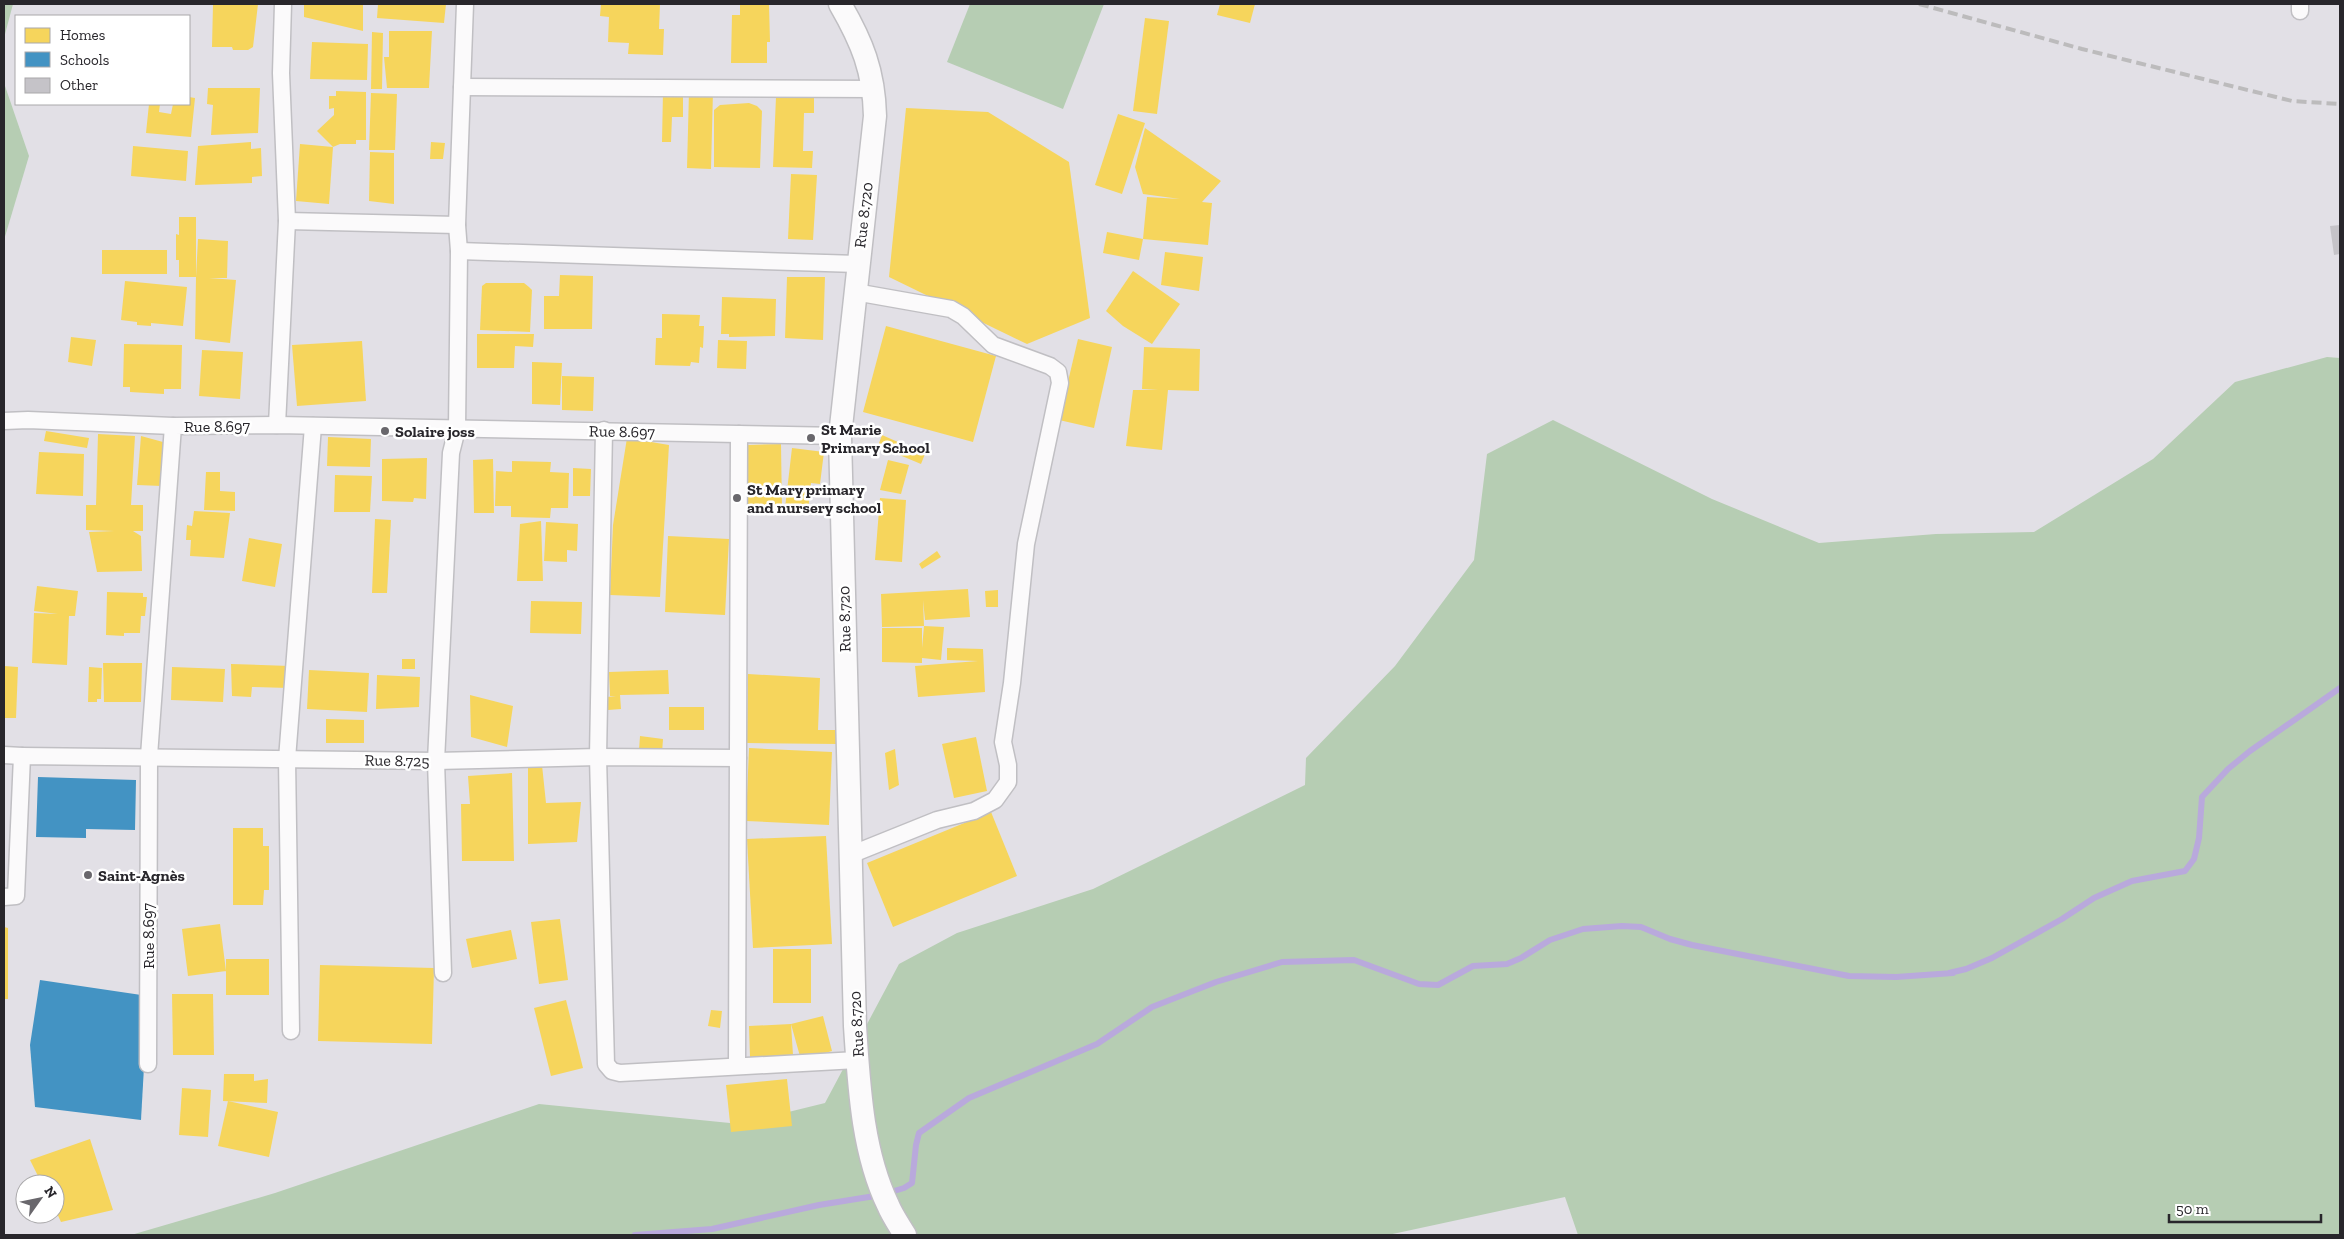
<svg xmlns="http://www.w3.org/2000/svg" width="2344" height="1239" viewBox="0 0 2344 1239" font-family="'Zilla Slab',serif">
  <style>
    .green { fill: #b6cdb3 }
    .homes { fill: #f6d55c }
    .schools { fill: #4393c3 }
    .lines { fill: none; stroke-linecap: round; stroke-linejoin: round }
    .stream { stroke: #b9a9dc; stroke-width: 6 }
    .building { fill: #c5c3c8 }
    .street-casing { stroke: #c0bfc3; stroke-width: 19 }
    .secondary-casing { stroke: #c0bfc3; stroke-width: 25 }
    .street { stroke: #fbfafb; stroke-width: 16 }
    .secondary { stroke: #fbfafb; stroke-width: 22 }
    .rail { stroke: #bcbbbc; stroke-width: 4; stroke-dasharray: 10 5; stroke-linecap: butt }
    .poi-dot { fill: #69676c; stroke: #fff; stroke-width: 2 }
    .labels { text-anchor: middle; stroke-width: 5; stroke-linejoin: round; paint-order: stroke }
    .street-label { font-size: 16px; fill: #28262b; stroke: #fff }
    .poi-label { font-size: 16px; font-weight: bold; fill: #28262b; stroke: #fff; text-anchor: start }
  </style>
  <rect width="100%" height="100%" fill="#e2e0e6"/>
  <!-- green -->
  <g class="green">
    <path d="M4 4H13L4 38Z"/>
    <path d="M970 4H1104L1063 109 947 62Z"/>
    <path d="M4 83 29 156 4 240Z"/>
    <path d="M2327 357 2340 358V1235H1578L1565 1197 1388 1235H131L275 1193 539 1104 740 1124 825 1103 899 964 957 933 1093 889 1305 785 1306 758 1395 666 1474 560 1487 454 1553 420 1712 499 1819 543 1936 534 2034 532 2153 459 2235 382Z"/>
  </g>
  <!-- homes -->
  <g class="homes">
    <path d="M213 4H258L253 47 248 50H233L232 47H212Z"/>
    <path d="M304 4H363V31L304 17Z"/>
    <path d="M378 4H446L444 23 377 18Z"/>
    <path d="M601 4H660L659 29H664L663 55 628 54 629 43 608 42 609 17 600 16Z"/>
    <path d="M740 4H769L770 42H767V63H731L732 15H740Z"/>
    <path d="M1220 4H1255L1250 23 1217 15Z"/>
    <path d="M1145 18 1169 21 1157 114 1133 111Z"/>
    <path d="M389 31H432L429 88H387L384 57H389Z"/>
    <path d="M372 32 383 33 382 89H371Z"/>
    <path d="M312 42 368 44 367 80 310 79Z"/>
    <path d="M208 88H260L258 133 211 135 213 105 207 104Z"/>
    <path d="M336 91 366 92V140H356V144H340L333 147 317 131 334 115V108L329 109V96H336Z"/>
    <path d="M663 91H683V117H672L671 142H662Z"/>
    <path d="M689 91H713L711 169 687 168Z"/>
    <path d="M371 93 397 94 395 150H369Z"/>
    <path d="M189 97 195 98 191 137 146 133 149 104H160L159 112 171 114 173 104H189Z"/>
    <path d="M776 97 814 98V113H804L803 151H813L812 168 773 167Z"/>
    <path d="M749 103 757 106 762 111 760 168 714 167V110L720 105Z"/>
    <path d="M906 108 988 112 1069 162 1090 318 1027 344 889 277Z"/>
    <path d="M1118 114 1145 123 1122 194 1095 185Z"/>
    <path d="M1145 128 1221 181 1202 202 1212 203 1208 245 1143 239 1147 197 1180 199 1143 194 1135 167Z"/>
    <path d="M251 142V149L261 148 262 176 252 177V183L195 185 198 146Z"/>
    <path d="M431 142 445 143 443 159H430Z"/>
    <path d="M300 144 333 147 329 204 296 201Z"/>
    <path d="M133 146 188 151 186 181 131 176Z"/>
    <path d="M370 152 394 153V204L369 201Z"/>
    <path d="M791 174 817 175 813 240 788 239Z"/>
    <path d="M179 217H196V277L198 239 228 241 227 278H209L236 280 230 343 195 339 196 277H179V260H176V234L179 235Z"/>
    <path d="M1107 232 1143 239 1139 260 1103 253Z"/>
    <rect x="102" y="250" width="65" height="24"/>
    <path d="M1165 252 1203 257 1199 291 1161 285Z"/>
    <path d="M1133 271 1180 304 1152 344 1123 326 1106 311Z"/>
    <path d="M560 275 593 276 592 329H544V296H559Z"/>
    <path d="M787 277H825L823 340 785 338Z"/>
    <path d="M125 281 187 287 183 326 151 323V326L137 325V322L121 320Z"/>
    <path d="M486 283H524L529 287 532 290 530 332 480 330 482 286Z"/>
    <path d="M722 297 776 299 775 336 729 337V334H721Z"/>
    <path d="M662 314 700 315 699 326H704L703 348 700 347 699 363 691 362 690 366 655 365 656 338H662Z"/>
    <path d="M886 326 996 356 973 442 863 412Z"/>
    <path d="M477 334H534L533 347 515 346 514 368H477Z"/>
    <path d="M71 337 96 340 92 366 68 362Z"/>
    <path d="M1078 339 1112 347 1094 428 1059 420Z"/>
    <path d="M718 340 747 341 746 369 717 368Z"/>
    <path d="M362 341 366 401 297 406 292 345Z"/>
    <path d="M124 344 182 345 181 389H164V394L130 392V387H123Z"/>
    <path d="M1144 347 1200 349 1199 391 1168 390 1162 450 1126 446 1133 390H1158L1142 389Z"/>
    <path d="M202 350 243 352 240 399 199 396Z"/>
    <path d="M532 362 562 363 560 405 532 404Z"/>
    <path d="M562 376 594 377 593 411 562 410Z"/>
    <path d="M46 431 89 438 87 448 44 441Z"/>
    <path d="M98 434 135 436 131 505H143V531H133L141 536 142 571 97 572 89 532 114 531 86 530V505H96Z"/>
    <path d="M882 435 925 454 921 464 878 446Z"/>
    <path d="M141 436 163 442 162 486 137 485Z"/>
    <path d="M328 437 371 439 370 467 327 466Z"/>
    <path d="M627 438 669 445 660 597 610 595 613 525Z"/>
    <path d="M781 444 782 509H748V445Z"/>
    <path d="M792 448 824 452 820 484 811 483 808 511 785 508Z"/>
    <path d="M39 452 84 454 83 496 36 494Z"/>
    <path d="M427 458 426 499 414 498 413 502 382 501V459Z"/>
    <path d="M493 459 494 513H474L473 460Z"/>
    <path d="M888 460 909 465 901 494 880 490Z"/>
    <path d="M512 461 551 462 550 472 569 473 568 508H551L550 518 511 517V506H495L496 471 512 472Z"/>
    <path d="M573 468 591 469 590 496H573Z"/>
    <path d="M206 472H220V491L235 492V511L204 510Z"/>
    <path d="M335 475 372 476 370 512H334Z"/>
    <path d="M880 498 906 500 902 562 875 560Z"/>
    <path d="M194 511 230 513 224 558 190 556 191 540H186L187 525 192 526Z"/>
    <path d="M375 519 391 520 387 593H372Z"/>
    <path d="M541 521 543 581H517L520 524Z"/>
    <path d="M546 522 578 524 577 551 567 550V562L544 561Z"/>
    <path d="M668 536 729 539 725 615 665 612Z"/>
    <path d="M249 538 282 544 275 587 242 581Z"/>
    <path d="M937 551 941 557 922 569 919 564Z"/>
    <path d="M37 586 78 591 75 616H69L67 665 32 663 34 613 58 614 34 611Z"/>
    <path d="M968 589 970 617 925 620 923 600 924 626 882 627 881 594Z"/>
    <path d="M998 590V607H986L985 591Z"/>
    <path d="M107 592 143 593V597H147L145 616H141L140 633H124V636L106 635Z"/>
    <path d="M531 601 582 602 581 634 530 633Z"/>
    <path d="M924 626 944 627 941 660 922 658V663L882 662V628H922V648Z"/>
    <path d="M947 648 983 649 985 692 918 697 915 666 978 661 947 660Z"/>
    <rect x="402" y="659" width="13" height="10"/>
    <path d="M103 663H142L141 702H104Z"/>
    <path d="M231 664 290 666 289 688 252 687 251 697 232 696Z"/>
    <path d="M4 666 18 667 16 718H4Z"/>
    <path d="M89 667 102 668 101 699H97V702H88Z"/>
    <path d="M172 667 225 669 223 702 171 700Z"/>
    <path d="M309 670 369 673 367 712 307 709Z"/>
    <path d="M668 670 669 694 620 695 621 709 608 710 607 697 616 696H610L609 672Z"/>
    <path d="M748 674 820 678 818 730H838V744L747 743Z"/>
    <path d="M377 675 420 677 419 707 376 709Z"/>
    <path d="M470 695 513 706 507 747 471 737Z"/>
    <rect x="669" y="707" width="35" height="23"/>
    <path d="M326 719 364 720V743H326Z"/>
    <path d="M640 736 663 739 662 753 639 750Z"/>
    <path d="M976 737 987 791 954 798 942 744Z"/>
    <path d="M749 748 832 752 829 825 746 821Z"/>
    <path d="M895 749 899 785 889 790 885 753Z"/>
    <path d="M542 765 546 803 581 802 577 842 528 844V768Z"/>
    <path d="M512 773 514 861H462L461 804H470L468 776Z"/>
    <path d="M991 812 1017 876 893 927 867 863Z"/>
    <path d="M233 828H263V846H269V890H264L263 905H233Z"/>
    <path d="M826 836 832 944 753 948 747 839Z"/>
    <path d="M560 919 568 980 539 984 531 922Z"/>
    <path d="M220 924 226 971V959H269V995H226V971L188 976 182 929Z"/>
    <path d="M4 927 8 928V999H4Z"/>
    <path d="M511 930 517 959 472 968 466 939Z"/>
    <rect x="773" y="949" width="38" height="54"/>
    <path d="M320 965 434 968 432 1044 318 1041Z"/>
    <path d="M172 994H213L214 1055H173Z"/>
    <path d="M566 1000 583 1068 551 1076 534 1008Z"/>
    <path d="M711 1010 722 1011 720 1028 708 1026Z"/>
    <path d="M823 1016 832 1051 801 1060 791 1024 793 1055 750 1057 749 1026 791 1024Z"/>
    <path d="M224 1074H254V1081L268 1079 267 1103 223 1101Z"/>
    <path d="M787 1079 792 1126 731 1132 726 1085Z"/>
    <path d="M182 1088 211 1090 208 1137 179 1135Z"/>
    <path d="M228 1101 278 1112 269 1157 218 1146Z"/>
    <path d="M90 1139 113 1210 61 1222 55 1209V1184H42L30 1160Z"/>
  </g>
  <!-- schools -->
  <g class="schools">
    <path d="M38 777 136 780 135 830 86 829V838L36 837Z"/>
    <path d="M40 980 148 996 141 1120 35 1107 30 1045Z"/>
  </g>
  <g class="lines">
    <!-- stream -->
    <path class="stream" d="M635 1235 712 1229 819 1205 881 1195 904 1188 912 1183 916 1145 919 1133 969 1098 1097 1044 1152 1007 1216 982 1282 962 1354 960 1419 984 1438 985 1473 966 1507 964 1521 958 1550 940 1583 929 1622 926 1641 927 1670 939 1692 945 1849 976 1896 977 1953 973H1949L1966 969 1992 958 2062 919 2094 898 2132 881 2185 871 2194 859 2199 838 2202 797 2228 769 2250 751 2340 688"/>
  </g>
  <!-- building -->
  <path class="building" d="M2340 225V254L2334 255 2330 226Z"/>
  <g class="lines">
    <defs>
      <g id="street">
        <path d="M2300 11V4"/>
        <path d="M462 87 874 89"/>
        <path d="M287 221 457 225"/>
        <path d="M459 251 857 264"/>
        <path d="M4 421 28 420 173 426"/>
        <path d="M277 425 287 221 281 73 283 4"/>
        <path d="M4 755 22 756"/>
        <path d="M738 758 598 757 606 1064 612 1071 620 1073 857 1060"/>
        <path d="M850 855 937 820 974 811 995 800 1008 782V765L1003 742 1012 683 1026 544 1060 383 1058 372 1050 366 993 345 963 316 951 309 855 292"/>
        <path d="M4 897 16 896 22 756 436 761 598 757 604 430"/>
        <path d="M443 973 436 761 451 453 457 429 459 251 457 225 465 4"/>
        <path d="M291 1031 287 759 313 426"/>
        <path d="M148 1064 149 756 173 426 277 425 840 436"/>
        <path d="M737 1066 739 434"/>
      </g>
      <path id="secondary" d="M840 4C862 42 874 71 875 116L840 436 855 1026C859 1085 862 1151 888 1205 892 1215 899 1225 905 1235"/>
    </defs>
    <!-- street casing -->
    <use href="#street" class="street-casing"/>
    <!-- secondary casing -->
    <use href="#secondary" class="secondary-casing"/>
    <!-- street -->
    <use href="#street" class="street"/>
    <!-- secondary -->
    <use href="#secondary" class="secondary"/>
    <!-- rail -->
    <path class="rail" d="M1919 4 2082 49 2292 101 2340 104"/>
  </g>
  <!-- markers -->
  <g class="poi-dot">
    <circle cx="385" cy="431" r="5"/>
    <circle cx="811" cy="438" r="5"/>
    <circle cx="737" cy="498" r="5"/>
    <circle cx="88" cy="875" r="5"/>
  </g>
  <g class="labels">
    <!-- street labels -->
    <g class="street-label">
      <text transform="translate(863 215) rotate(-83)" y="6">Rue 8.720</text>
      <text x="217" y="432">Rue 8.697</text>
      <text transform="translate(622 431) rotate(1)" y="6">Rue 8.697</text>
      <text transform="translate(844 619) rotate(-91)" y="6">Rue 8.720</text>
      <text transform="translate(397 760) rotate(1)" y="6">Rue 8.725</text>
      <text transform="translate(148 936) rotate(-90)" y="6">Rue 8.697</text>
      <text transform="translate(856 1024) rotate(-93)" y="6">Rue 8.720</text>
    </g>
    <!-- poi labels -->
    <g class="poi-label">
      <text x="821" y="435">St Marie<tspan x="821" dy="18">Primary School</tspan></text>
      <text x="395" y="437">Solaire joss</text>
      <text x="747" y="495">St Mary primary<tspan x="747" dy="18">and nursery school</tspan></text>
      <text x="98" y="881">Saint-Agnès</text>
    </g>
  </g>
  <!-- border -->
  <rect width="2344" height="1239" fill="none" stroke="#28262b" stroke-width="10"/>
  <!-- legend -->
  <rect x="15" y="15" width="175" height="90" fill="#ffffff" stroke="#a9a8aa"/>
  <rect x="25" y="28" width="25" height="15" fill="#f6d55c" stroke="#a9a8aa"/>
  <text x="60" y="40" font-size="15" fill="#28262b">Homes</text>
  <rect x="25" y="52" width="25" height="15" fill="#4393c3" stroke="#a9a8aa"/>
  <text x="60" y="65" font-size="15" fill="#28262b">Schools</text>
  <rect x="25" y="78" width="25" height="15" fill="#c5c3c8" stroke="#a9a8aa"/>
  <text x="60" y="90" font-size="15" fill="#28262b">Other</text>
  <!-- north arrow -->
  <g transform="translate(40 1199) rotate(57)"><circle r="24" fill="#ffffff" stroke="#a9a8aa"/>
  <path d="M0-4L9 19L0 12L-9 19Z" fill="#69676c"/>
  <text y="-8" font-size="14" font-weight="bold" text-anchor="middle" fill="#28262b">N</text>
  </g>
  <!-- scale -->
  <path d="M2169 1214v8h152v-8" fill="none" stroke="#28262b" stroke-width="2.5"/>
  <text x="2176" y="1214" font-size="15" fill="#28262b" stroke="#ffffff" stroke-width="4" paint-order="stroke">50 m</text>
</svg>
